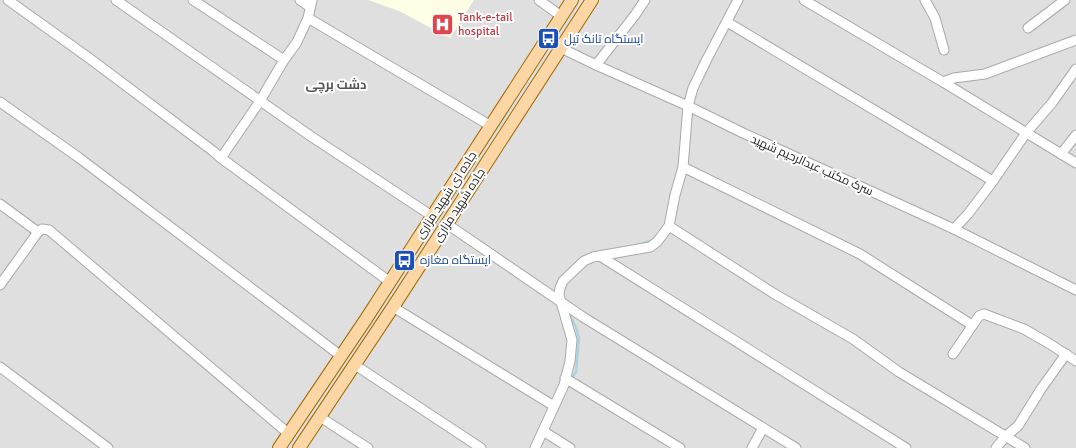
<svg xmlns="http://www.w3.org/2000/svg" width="1076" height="448" viewBox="0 0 1076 448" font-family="Signika,Cairo,sans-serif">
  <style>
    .residential { fill: #e0dfdf }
    .education { fill: #ffffe5 }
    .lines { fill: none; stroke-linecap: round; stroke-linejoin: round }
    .stream { stroke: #aad3df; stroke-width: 2.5 }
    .minor-casing { stroke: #a9a9a9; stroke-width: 11 }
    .major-casing { stroke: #a06b00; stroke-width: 14 }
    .minor { stroke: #fff; stroke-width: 9 }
    .major { stroke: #fcd6a4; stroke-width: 12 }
    .labels { text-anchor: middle; stroke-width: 4; stroke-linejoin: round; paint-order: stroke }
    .health-label { font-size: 12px; fill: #be3a42; stroke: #fff; text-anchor: start }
    .transit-label { font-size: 12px; fill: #164399; stroke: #fff; text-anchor: start }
    .street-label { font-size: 12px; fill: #222; stroke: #fff }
    .neighbourhood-label { font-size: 13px; font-weight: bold; fill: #555; stroke: #fff }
  </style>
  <rect width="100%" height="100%" fill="#f2efe9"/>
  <!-- residential -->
  <rect class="residential" x="0" y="0" width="1076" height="448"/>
  <!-- education -->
  <path class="education" d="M368 0H474L450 38 399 11Z"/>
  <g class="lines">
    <!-- stream -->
    <g class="stream">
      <path d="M639 245 653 240"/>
      <path d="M570 316 576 327 579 338 576 372 571 379"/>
    </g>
    <defs>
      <g id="minor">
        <path d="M8 0 89 58 213 151 221 158 390 282"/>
        <path d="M116 0 312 137 432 216"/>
        <path d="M193 0 284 60"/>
        <path d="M300 0 310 7"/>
        <path d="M539 0 561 16"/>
        <path d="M804 0 943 82 954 78 985 74 1076 40"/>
        <path d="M925 0 935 18 944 50"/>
        <path d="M308 18 491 126"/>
        <path d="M727 22 993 181"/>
        <path d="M1028 28 1065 0"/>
        <path d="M547 39 561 48 596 65 688 106 743 133 954 229 1076 290"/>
        <path d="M596 65 635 15 645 0"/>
        <path d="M943 82 1076 163"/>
        <path d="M0 102 78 157 341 356"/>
        <path d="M1061 154 1076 135"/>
        <path d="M221 158 260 101 284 60 297 42 308 18 312 0"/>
        <path d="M683 167 860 254 972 325"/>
        <path d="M0 204 38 232"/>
        <path d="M447 224 583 317 796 448"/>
        <path d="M669 226 773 293 853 339 899 372 1025 448"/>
        <path d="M954 229 968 214 993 181 1026 133 1052 103 1076 69"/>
        <path d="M600 256 906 448"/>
        <path d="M0 285 38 232 42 229 49 230 289 434"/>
        <path d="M393 307 554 406"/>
        <path d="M953 354 979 316 984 314 1024 329 1050 344 1076 361"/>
        <path d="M355 365 481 448"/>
        <path d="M0 367 108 448"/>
        <path d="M565 378 680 448"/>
        <path d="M320 417 368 448"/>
        <path d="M543 431 570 448"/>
        <path d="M535 448 564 385 570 361 572 340 559 295 560 288 563 281 584 261 593 257 650 247 657 242 669 226 675 195 683 167 688 106 693 88 707 59 738 0"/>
        <path d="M752 448 763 428"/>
        <path d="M996 448 1006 436 1018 426 1041 389 1066 354"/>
      </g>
      <g id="major">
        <path d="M279 448 366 319 572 0"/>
        <path d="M299 448 393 307 592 0"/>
      </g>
    </defs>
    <!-- minor casing -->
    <use href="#minor" class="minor-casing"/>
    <!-- major casing -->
    <use href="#major" class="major-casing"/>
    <!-- minor -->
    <use href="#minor" class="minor"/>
    <!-- major -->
    <use href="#major" class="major"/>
  </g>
  <!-- icons -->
  <defs>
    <symbol id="hospital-square" viewBox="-11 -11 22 22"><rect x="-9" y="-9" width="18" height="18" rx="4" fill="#e0444e" stroke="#fff"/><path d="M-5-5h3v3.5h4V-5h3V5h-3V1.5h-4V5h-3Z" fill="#fff"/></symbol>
    <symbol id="bus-square" viewBox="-11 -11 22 22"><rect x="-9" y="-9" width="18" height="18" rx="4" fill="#1a4fb4" stroke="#fff"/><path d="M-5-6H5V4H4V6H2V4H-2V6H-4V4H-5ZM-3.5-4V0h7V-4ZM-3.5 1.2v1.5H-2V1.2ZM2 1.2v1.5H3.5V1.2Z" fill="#fff"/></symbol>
  </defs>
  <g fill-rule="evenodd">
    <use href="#hospital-square" x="430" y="12" width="25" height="25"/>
    <use href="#bus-square" x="536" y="26" width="25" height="25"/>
    <use href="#bus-square" x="392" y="248" width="25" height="25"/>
  </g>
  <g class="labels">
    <!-- health labels -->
    <g class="health-label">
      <text x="458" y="21">Tank-e-tail<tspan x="458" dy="14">hospital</tspan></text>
    </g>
    <!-- transit labels -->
    <g class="transit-label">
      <text x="564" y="43">ایستگاه تانک تیل</text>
      <text x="420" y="264">ایستگاه مغازه</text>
    </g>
    <!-- street labels -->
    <g class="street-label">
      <text transform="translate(812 165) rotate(24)" y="4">سرک مکتب عبدالرحیم شهید</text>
      <text transform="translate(446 195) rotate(-57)" y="4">جاده ای شهید مزاری</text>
      <text transform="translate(459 205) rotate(-57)" y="4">جاده شهید مزاری</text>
    </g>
    <!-- neighbourhood labels -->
    <g class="neighbourhood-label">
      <text x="336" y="89">دشت برچی</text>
    </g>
  </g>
</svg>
